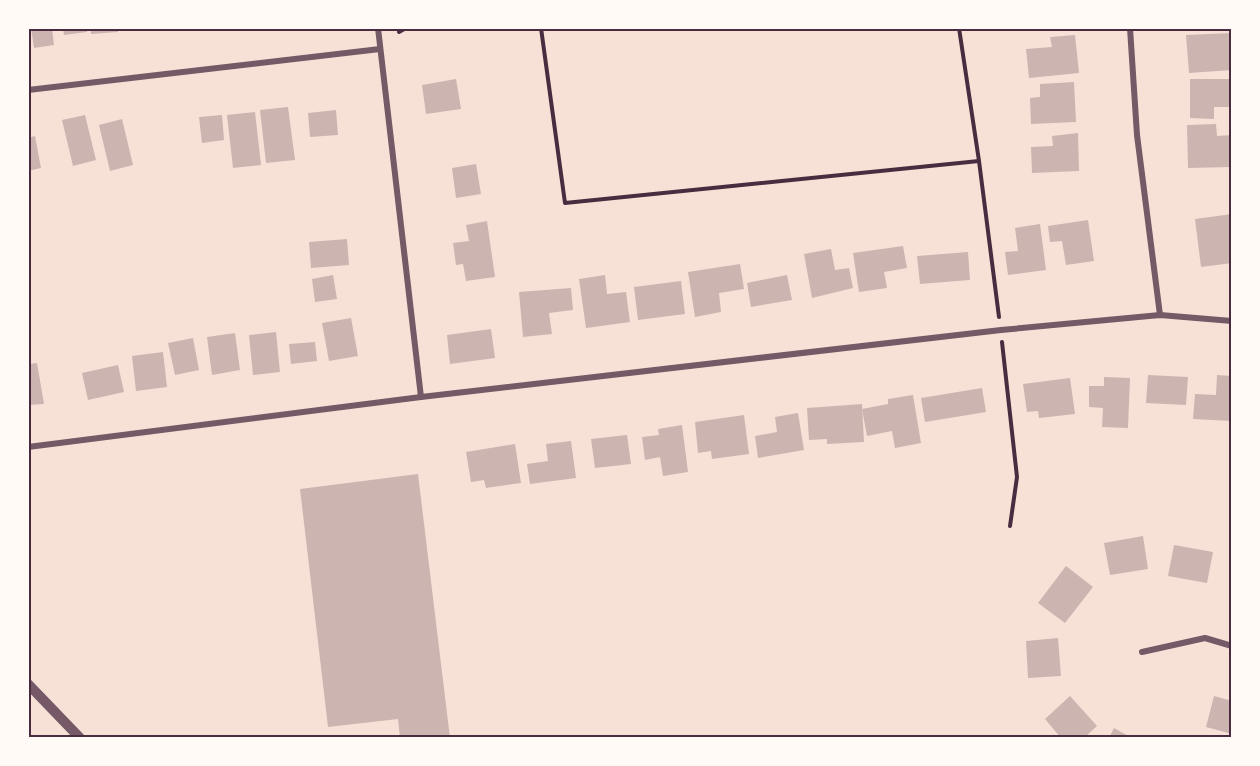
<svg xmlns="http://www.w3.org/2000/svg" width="1260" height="766" viewBox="0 0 1260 766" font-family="'Playfair Display',serif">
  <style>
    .building { fill: #ccb4b1 }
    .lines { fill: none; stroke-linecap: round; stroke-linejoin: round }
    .path { stroke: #4a2c40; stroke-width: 4 }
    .minor { stroke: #755966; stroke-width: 6 }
    .tertiary { stroke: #755966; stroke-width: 10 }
    .neatline { fill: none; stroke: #4a2c40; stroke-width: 2 }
  </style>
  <rect width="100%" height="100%" fill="#f7e1d7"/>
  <!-- building -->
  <g class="building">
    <path d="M31 28H52L54 45 34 48Z"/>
    <path d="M63 28H87V32L64 35Z"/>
    <path d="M91 28H118V32L91 34Z"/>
    <path d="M1232 33V70L1189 73 1186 35Z"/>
    <path d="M1075 35 1079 73 1029 78 1026 49 1052 47 1050 37Z"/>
    <path d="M456 79 461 109 426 114 422 85Z"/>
    <path d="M1190 79H1232V107H1214V119L1190 118Z"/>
    <path d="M1074 82 1076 122 1031 124 1030 98 1040 97V84Z"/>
    <path d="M288 107 295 160 266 163 260 110Z"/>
    <path d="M336 110 338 135 310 137 308 113Z"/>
    <path d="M255 112 261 165 233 168 227 115Z"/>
    <path d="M85 115 96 160 73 166 62 120Z"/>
    <path d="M222 115 224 140 202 143 199 117Z"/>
    <path d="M122 119 133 165 110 171 99 125Z"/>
    <path d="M1216 124 1217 136 1232 135V167L1188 168 1187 125Z"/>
    <path d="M1078 133 1079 171 1032 173 1031 147 1053 146 1052 136Z"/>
    <path d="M35 136 41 168 28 171V138Z"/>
    <path d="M476 164 481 194 456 198 452 168Z"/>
    <path d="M1232 214V263L1201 267 1195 219Z"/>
    <path d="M1088 220 1094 261 1066 265 1062 241 1050 242 1048 226Z"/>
    <path d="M487 221 495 277 466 281 463 264 456 265 453 243 469 241 466 225Z"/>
    <path d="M1040 224 1046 270 1008 275 1005 252 1018 251 1015 228Z"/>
    <path d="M347 239 349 265 311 268 309 242Z"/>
    <path d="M903 246 907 268 884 272 887 288 859 292 853 253Z"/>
    <path d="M831 249 835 270 849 268 853 288 812 298 804 254Z"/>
    <path d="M968 252 970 280 920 284 917 256Z"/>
    <path d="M740 264 744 289 719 293 721 312 695 317 688 272Z"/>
    <path d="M333 275 337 299 315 302 312 279Z"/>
    <path d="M605 275 607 294 626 292 630 322 586 328 579 279Z"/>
    <path d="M787 275 792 300 751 307 747 283Z"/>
    <path d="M681 281 685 314 638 320 634 287Z"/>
    <path d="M571 288 573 310 549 313 552 334 523 337 519 292Z"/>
    <path d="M351 318 358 356 329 361 322 323Z"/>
    <path d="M491 329 495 358 450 364 447 335Z"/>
    <path d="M276 332 280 372 253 375 249 335Z"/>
    <path d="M235 333 240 370 212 375 207 337Z"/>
    <path d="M193 338 199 370 175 375 168 343Z"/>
    <path d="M315 342 317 361 291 364 289 344Z"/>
    <path d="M163 352 167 387 136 391 132 356Z"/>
    <path d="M37 363 44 404 28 405V364Z"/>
    <path d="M118 365 124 392 88 400 82 373Z"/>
    <path d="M1148 375 1188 377 1186 405 1146 403Z"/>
    <path d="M1217 375 1232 376V421L1193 419 1195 394 1216 395Z"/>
    <path d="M1104 377 1130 378 1128 428 1102 427 1103 408 1089 407V386H1104Z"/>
    <path d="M1070 378 1075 414 1039 418 1038 411 1027 412 1023 384Z"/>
    <path d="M982 388 986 412 925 422 921 398Z"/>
    <path d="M913 395 921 443 895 448 892 431 867 436 862 409 888 404V399Z"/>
    <path d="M862 404 864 442 827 444V439L809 440 807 408Z"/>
    <path d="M798 413 804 450 758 458 755 436 777 432 775 417Z"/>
    <path d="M744 415 749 454 712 459 711 451 698 453 695 422Z"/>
    <path d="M682 425 688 472 663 476 660 457 645 460 642 437 659 435 658 429Z"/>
    <path d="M627 435 631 464 595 468 591 439Z"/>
    <path d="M571 441 576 478 530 484 527 464 548 461 546 444Z"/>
    <path d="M515 444 521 483 486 488 484 480 471 482 466 452Z"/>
    <path d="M418 474 450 738H400L398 719 328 727 300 489Z"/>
    <path d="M1143 536 1148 569 1110 575 1104 543Z"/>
    <path d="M1174 545 1213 552 1207 583 1168 576Z"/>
    <path d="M1066 566 1093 587 1065 623 1038 603Z"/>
    <path d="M1058 638 1061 676 1028 678 1026 641Z"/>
    <path d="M1070 696 1097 726 1084 738H1061L1045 719Z"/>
    <path d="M1214 696 1232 701V734L1206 727Z"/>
    <path d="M1114 728 1132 738H1109Z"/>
  </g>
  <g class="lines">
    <!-- path -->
    <g class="path">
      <path d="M541 28 565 203 979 161"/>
      <path d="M959 28 979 161 999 317"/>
      <path d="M399 32 406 28"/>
      <path d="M1002 342 1017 477 1010 526"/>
    </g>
    <!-- minor -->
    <g class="minor">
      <path d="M378 28 421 397"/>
      <path d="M1130 28 1137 135 1160 315"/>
      <path d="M28 90 380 49"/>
      <path d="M28 447 421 397 1001 330 1160 315 1232 321"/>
      <path d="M1142 652 1205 638 1232 646"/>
    </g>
    <!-- tertiary -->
    <path class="tertiary" d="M28 684 80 738"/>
  </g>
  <!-- border -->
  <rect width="1260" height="766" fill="none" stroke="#fffaf5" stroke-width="60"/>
  <rect x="30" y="30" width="1200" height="706" class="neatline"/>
</svg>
